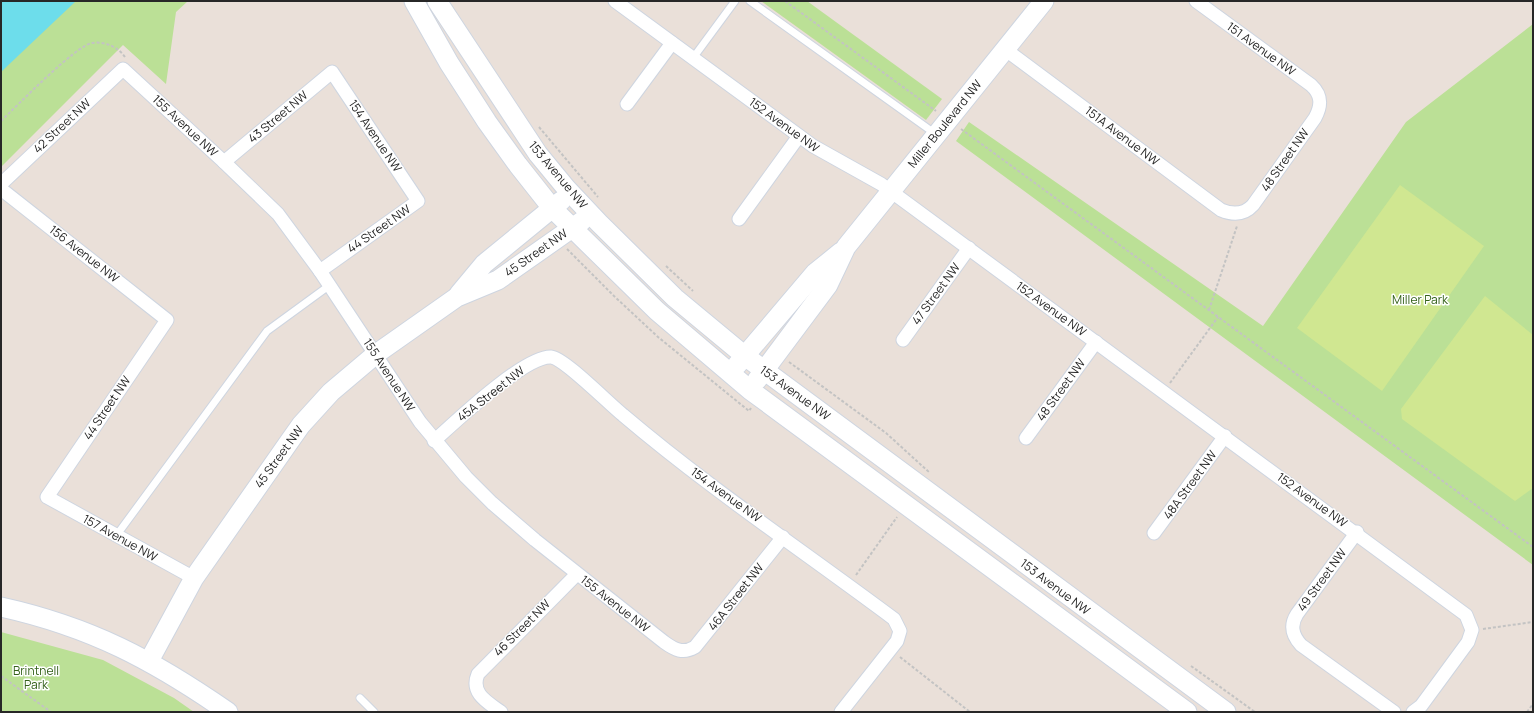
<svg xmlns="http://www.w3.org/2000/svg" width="1534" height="713" viewBox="0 0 1534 713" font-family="Manrope,sans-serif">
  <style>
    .green { fill: #bbe096 }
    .pitch { fill: #d0e791 }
    .water { fill: #6dddeb }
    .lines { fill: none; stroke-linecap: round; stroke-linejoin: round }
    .lane-casing { stroke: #ced5e0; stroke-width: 9 }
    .street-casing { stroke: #ced5e0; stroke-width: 15 }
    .secondary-casing { stroke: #ced5e0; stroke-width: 21 }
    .path { stroke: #c3c3c3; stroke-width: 2; stroke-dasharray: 3 2; stroke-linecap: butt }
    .lane { stroke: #fff; stroke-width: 7 }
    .street { stroke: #fff; stroke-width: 13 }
    .secondary { stroke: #fff; stroke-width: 19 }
    .labels { text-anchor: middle; stroke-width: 3; stroke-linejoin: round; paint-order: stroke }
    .street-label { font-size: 12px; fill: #272727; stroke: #fff }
    .park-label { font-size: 12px; fill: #34611a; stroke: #fff }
  </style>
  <rect width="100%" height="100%" fill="#eae0d9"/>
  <!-- green -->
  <g class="green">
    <path d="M1 1H188L176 12 166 84 123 45 1 167Z"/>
    <path d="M761 1H807L942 99 926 120Z"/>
    <path d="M1533 24V565L956 141 969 122 1263 326 1406 122Z"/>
    <path d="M1 632 103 660 174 698 194 712H1Z"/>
  </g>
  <!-- pitch -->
  <g class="pitch">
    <path d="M1400 185 1484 246 1382 391 1297 328Z"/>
    <path d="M1485 296 1533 335V488L1515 501 1402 419 1401 409Z"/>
  </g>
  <!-- water -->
  <path class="water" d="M1 1H76L1 72Z"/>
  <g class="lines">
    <defs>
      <g id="lane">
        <path d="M750 1 937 135"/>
        <path d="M693 58 735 1"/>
        <path d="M116 536 267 331 330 285"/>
        <path d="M360 698 374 712"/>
      </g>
      <g id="street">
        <path d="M615 1 813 146 881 184 1466 615 1472 630 1468 642 1421 706 1413 712"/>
        <path d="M1006 50 1221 210C1233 215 1244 215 1253 205L1315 118C1322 105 1322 95 1311 85L1196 1"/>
        <path d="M627 104 672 43"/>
        <path d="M224 162 332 72 418 201 320 271"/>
        <path d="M1 184 123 69 224 162 278 214 320 271 420 422 466 477 492 503 535 540 664 642C675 650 683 654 695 647L783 537"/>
        <path d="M1 189 167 320 47 497 194 578"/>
        <path d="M739 219 799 136"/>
        <path d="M903 340 969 248"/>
        <path d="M1026 438 1096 342"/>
        <path d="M434 441C455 422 524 356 551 357 564 358 609 404 623 415 709 488 803 551 894 619L900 631 897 641 841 712"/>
        <path d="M1357 532 1297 614C1290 625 1292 635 1301 645L1394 712"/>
        <path d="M1154 533 1225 436"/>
        <path d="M501 712C487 702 470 693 478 674L577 574"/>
      </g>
      <g id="secondary">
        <path d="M414 1 449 63 487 122 518 165 552 208 657 311 750 390 1187 712"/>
        <path d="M437 1 538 154 566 188 599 223 675 298 745 356 1226 712"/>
        <path d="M459 294 484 264 561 201"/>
        <path d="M737 365 815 273 841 252"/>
        <path d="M757 380 828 285 846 247 1044 1"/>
        <path d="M1 607C91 627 153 660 228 712"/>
        <path d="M149 661 194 578 289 442 301 425 331 392 376 354 457 297 498 280 582 221"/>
      </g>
    </defs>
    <!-- lane casing -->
    <use href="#lane" class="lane-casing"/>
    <!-- street casing -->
    <use href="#street" class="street-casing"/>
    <!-- secondary casing -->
    <use href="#secondary" class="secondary-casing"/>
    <!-- path -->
    <g class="path">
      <path d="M785 1 936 111"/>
      <path d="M1 121C17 106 75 46 92 43 105 41 118 47 125 57"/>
      <path d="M539 127 598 197"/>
      <path d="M961 129 1533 547"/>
      <path d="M567 249 614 296 658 337 749 411 751 408"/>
      <path d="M666 266 693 291"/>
      <path d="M1209 310 1237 226"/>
      <path d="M789 362 886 433 930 473"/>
      <path d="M1170 383 1218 317"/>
      <path d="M856 575 897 517"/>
      <path d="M1483 629 1533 622"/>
      <path d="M900 657 970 712"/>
      <path d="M1191 666 1255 712"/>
      <path d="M1 676 51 712"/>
      <path d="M1527 712 1533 704"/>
    </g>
    <!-- lane -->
    <use href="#lane" class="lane"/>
    <!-- street -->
    <use href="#street" class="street"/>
    <!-- secondary -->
    <use href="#secondary" class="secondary"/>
  </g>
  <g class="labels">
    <!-- street labels -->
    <g class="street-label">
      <text transform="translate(1261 49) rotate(36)" y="4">151 Avenue NW</text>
      <text transform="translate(278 117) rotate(-40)" y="4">43 Street NW</text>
      <text transform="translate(945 124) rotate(-51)" y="4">Miller Boulevard NW</text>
      <text transform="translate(784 125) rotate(36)" y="4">152 Avenue NW</text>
      <text transform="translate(62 126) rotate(-43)" y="4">42 Street NW</text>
      <text transform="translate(185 126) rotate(43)" y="4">155 Avenue NW</text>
      <text transform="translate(375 136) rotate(56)" y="4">154 Avenue NW</text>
      <text transform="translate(1122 136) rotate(37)" y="4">151A Avenue NW</text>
      <text transform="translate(1285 160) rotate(-55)" y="4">48 Street NW</text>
      <text transform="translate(558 175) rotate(50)" y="4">153 Avenue NW</text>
      <text transform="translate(379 229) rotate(-35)" y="4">44 Street NW</text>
      <text transform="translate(536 253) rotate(-35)" y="4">45 Street NW</text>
      <text transform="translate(84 254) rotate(38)" y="4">156 Avenue NW</text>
      <text transform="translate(936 294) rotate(-54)" y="4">47 Street NW</text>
      <text transform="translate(1051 309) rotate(36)" y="4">152 Avenue NW</text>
      <text transform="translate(389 375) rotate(57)" y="4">155 Avenue NW</text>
      <text transform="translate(1061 390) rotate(-54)" y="4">48 Street NW</text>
      <text transform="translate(795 393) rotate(36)" y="4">153 Avenue NW</text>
      <text transform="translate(491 394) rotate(-38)" y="4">45A Street NW</text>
      <text transform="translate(107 408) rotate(-56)" y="4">44 Street NW</text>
      <text transform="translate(279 457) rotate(-54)" y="4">45 Street NW</text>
      <text transform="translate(1190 485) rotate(-54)" y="4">48A Street NW</text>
      <text transform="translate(726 495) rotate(36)" y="4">154 Avenue NW</text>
      <text transform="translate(1312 500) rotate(36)" y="4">152 Avenue NW</text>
      <text transform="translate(120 538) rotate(29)" y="4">157 Avenue NW</text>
      <text transform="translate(1322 580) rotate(-54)" y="4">49 Street NW</text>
      <text transform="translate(1055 587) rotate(37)" y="4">153 Avenue NW</text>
      <text transform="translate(736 597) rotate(-52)" y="4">46A Street NW</text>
      <text transform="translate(615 604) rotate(38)" y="4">155 Avenue NW</text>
      <text transform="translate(522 628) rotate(-45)" y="4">46 Street NW</text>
    </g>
    <!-- park labels -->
    <g class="park-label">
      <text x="1420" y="304">Miller Park</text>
      <text x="36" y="675">Brintnell<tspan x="36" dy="14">Park</tspan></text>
    </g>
  </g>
  <!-- border -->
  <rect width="1534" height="713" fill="none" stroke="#272727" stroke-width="4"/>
</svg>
